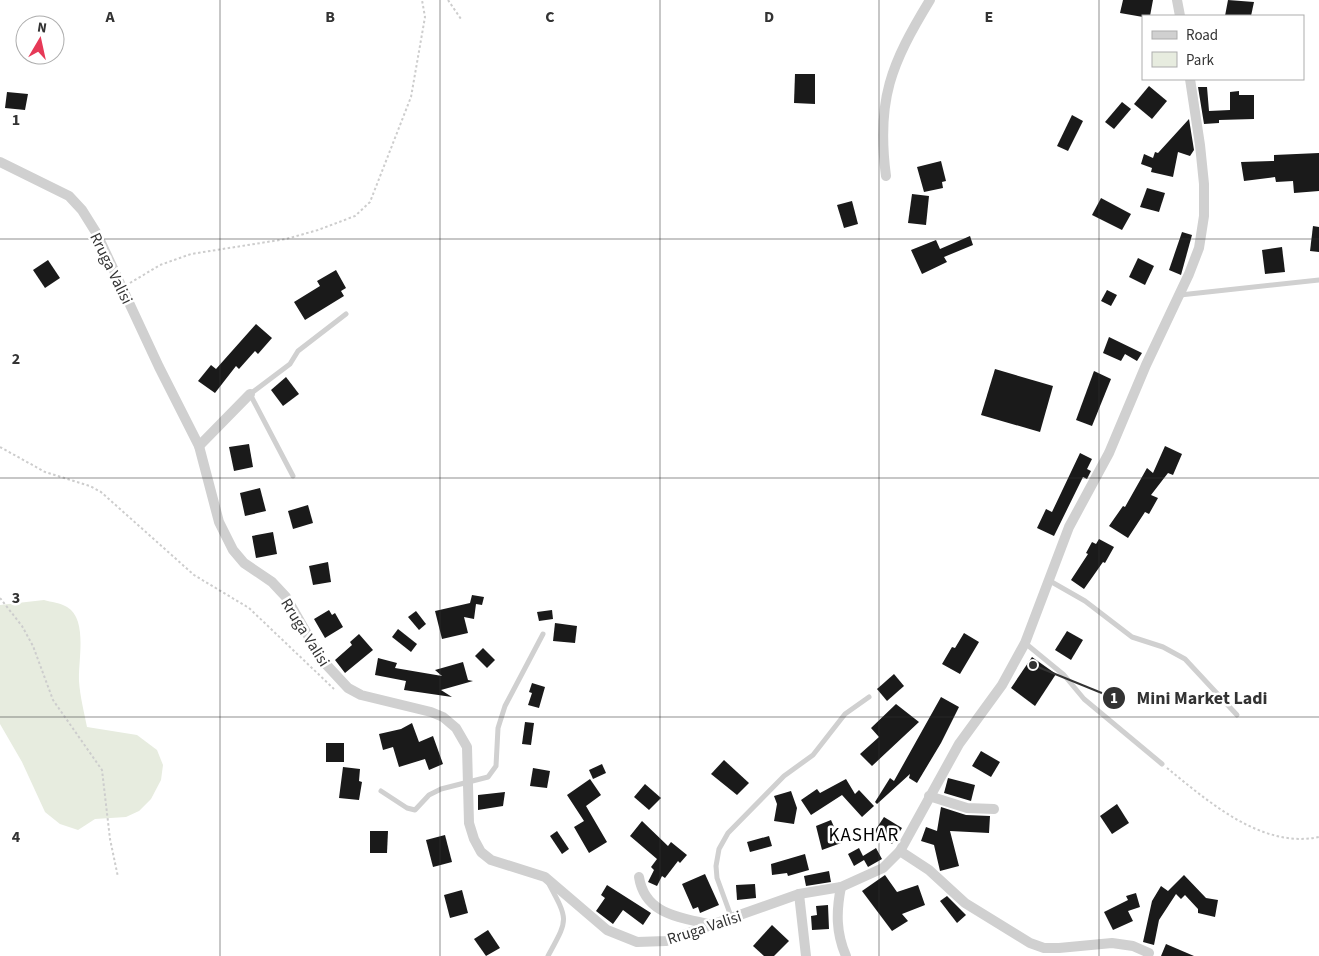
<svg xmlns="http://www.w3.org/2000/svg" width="1319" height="956" viewBox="0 0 1319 956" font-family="'Source Sans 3',sans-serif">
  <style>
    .green { fill: #e7ecdf }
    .building { fill: #1a1a1a }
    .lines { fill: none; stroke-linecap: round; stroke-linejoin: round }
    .path { stroke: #cdcdcd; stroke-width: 2; stroke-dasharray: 2.5 2.5; stroke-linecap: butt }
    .service { stroke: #d0d0d0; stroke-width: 5 }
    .minor { stroke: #d0d0d0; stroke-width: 10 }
    .grid { fill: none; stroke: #333; stroke-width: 1; stroke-opacity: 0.55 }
    .labels { text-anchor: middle; stroke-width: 5; stroke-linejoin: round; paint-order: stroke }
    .street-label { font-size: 16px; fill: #333; stroke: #fff }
    .quarter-label { font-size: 19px; letter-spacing: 1px; fill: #000; stroke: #fff }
    .grid-label { font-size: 16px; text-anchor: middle; font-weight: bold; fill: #333; stroke: #fff; stroke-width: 5; stroke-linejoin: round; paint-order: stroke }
    .leader { fill: none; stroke: #333; stroke-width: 2 }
    .callout-dot { fill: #333; stroke: #fff; stroke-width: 2 }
    .mark-label { font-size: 15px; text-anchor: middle; font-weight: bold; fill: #fff }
    .callout-label { font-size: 18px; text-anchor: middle; font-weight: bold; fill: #333; stroke: #fff; stroke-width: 5; stroke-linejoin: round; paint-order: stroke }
  </style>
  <rect width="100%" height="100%" fill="#fff"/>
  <!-- green -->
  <path class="green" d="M44 600C51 602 61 603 67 607 88 619 78 661 79 681 80 696 84 712 87 727L137 735 157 750 163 765 161 780 151 799 139 811 126 817 95 819 78 830 60 824 45 812 22 762 0 724V605Z"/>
  <!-- building -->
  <g class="building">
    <path d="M1123 0H1153L1150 16 1143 17 1120 13Z"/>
    <path d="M1228 0 1254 2 1251 16H1225Z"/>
    <path d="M795 74H815V104L794 103Z"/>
    <path d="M1149 86 1167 101 1152 119 1134 104Z"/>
    <path d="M1198 87H1207L1209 111 1230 110V92L1239 91V95H1254V119L1219 120V123L1204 124Z"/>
    <path d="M7 92 28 94 25 110 5 108Z"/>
    <path d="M1122 102 1131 109 1114 129 1105 122Z"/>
    <path d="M1072 115 1083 121 1068 151 1057 146Z"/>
    <path d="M1189 119 1194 150 1190 156 1178 152 1173 177 1151 172 1152 168 1141 164 1144 154 1153 158 1155 152 1158 153Z"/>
    <path d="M1319 153V191L1294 193 1293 181 1276 182 1275 177 1244 181 1241 162 1274 161V155Z"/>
    <path d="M941 161 946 181 942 182 943 188 924 192 917 167Z"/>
    <path d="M1147 188 1165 193 1159 212 1140 207Z"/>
    <path d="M912 194 929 196 926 225 908 223Z"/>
    <path d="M1101 198 1131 214 1122 230 1092 215Z"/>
    <path d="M852 201 858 224 844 228 837 205Z"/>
    <path d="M1313 226 1319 227V252L1310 251Z"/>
    <path d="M1182 232 1192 235 1181 275 1169 270Z"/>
    <path d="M970 236 973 245 944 257 947 262 922 274 911 250 936 240 940 249Z"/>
    <path d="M1282 247 1285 272 1265 274 1262 250Z"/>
    <path d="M1138 258 1154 266 1145 285 1129 277Z"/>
    <path d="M48 260 60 278 45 288 33 270Z"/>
    <path d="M336 270 346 288 341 291 344 296 305 320 294 302 320 286 317 281Z"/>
    <path d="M1107 290 1117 295 1111 306 1101 301Z"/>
    <path d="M256 324 272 338 258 354 255 351 239 369 236 366 215 393 198 381 211 365 216 369Z"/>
    <path d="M1109 337 1142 353 1137 361 1125 354 1121 361 1103 353Z"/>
    <path d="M995 369 1053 386 1040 432 981 415Z"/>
    <path d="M1094 371 1111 379 1092 426 1076 420Z"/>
    <path d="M286 377 299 394 283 406 271 390Z"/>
    <path d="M249 444 253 467 234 471 229 447Z"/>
    <path d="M1165 446 1182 454 1173 475 1168 473 1151 495 1158 498 1149 514 1145 512 1128 538 1109 526 1123 506 1125 507 1147 468 1153 473Z"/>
    <path d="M1080 453 1092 459 1087 469 1091 471 1087 479 1083 477 1054 536 1037 528 1046 509 1052 512Z"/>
    <path d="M260 488 266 511 245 516 240 493Z"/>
    <path d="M308 505 313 523 293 529 288 511Z"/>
    <path d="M273 532 277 554 256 558 252 536Z"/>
    <path d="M1099 539 1114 547 1105 563 1103 562 1084 589 1071 580 1088 554 1086 553 1092 542 1096 544Z"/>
    <path d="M328 562 331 582 313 585 309 566Z"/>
    <path d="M472 595 484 597 482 605 476 604 474 619 464 617 468 633 442 639 435 611 470 603Z"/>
    <path d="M329 610 332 615 335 613 343 627 325 638 314 619Z"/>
    <path d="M552 610 553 619 539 621 537 612Z"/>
    <path d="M416 611 426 624 419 630 408 617Z"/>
    <path d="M555 623 577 626 575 643 553 641Z"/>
    <path d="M398 629 417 644 411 652 392 637Z"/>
    <path d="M1067 631 1083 640 1071 660 1055 650Z"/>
    <path d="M964 633 979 642 960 674 942 664 952 647 955 648Z"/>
    <path d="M359 634 373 650 345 673 335 660 352 645 350 642Z"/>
    <path d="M483 648 495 660 487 668 475 656Z"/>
    <path d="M1032 657 1056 674 1035 706 1011 688Z"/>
    <path d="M378 658 397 663 395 668 442 676 435 670 463 662 468 680 473 681 441 690 452 697 404 690 406 681 375 675Z"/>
    <path d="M894 674 904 686 887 701 877 689Z"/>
    <path d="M532 683 545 687 539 708 528 705 532 693 529 692Z"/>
    <path d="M941 697 959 707 941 743 917 783 909 778 910 774 877 804 875 802 890 778 894 781Z"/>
    <path d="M896 704 919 722 872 766 860 754 879 737 871 728Z"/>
    <path d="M525 722 534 723 531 745 522 744Z"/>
    <path d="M412 723 419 742 433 736 443 764 429 770 425 759 399 767 393 747 383 750 379 734 401 729Z"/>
    <rect x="326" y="743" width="18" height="19"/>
    <path d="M981 751 1000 762 991 777 972 766Z"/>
    <path d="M724 760 749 783 737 795 711 774Z"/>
    <path d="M602 764 606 773 593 779 589 770Z"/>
    <path d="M343 767 360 769 359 781 362 782 359 800 339 798Z"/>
    <path d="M533 768 550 771 547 788 530 786Z"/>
    <path d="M948 778 975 785 971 801 944 793Z"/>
    <path d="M590 779 601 795 586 806 607 842 589 853 574 827 584 821 567 795Z"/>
    <path d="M846 779 855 794 859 790 874 806 862 817 842 795 811 815 801 800 817 789 820 793Z"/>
    <path d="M645 784 661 798 649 810 634 797Z"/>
    <path d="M791 791 797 808 794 824 774 821 777 804 774 796Z"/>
    <path d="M505 792 503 806 478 810V795Z"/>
    <path d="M1117 804 1129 823 1112 834 1100 816Z"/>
    <path d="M941 807 966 815 990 816 989 833 950 831 959 866 940 871 934 845 921 841 926 827 937 831Z"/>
    <path d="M884 817 902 828 892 844 874 832Z"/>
    <path d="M831 820 841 843 822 850 816 826Z"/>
    <path d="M642 821 668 846 671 842 687 855 680 863 678 861 665 878 662 876 657 886 648 882 654 870 651 867 657 859 630 836Z"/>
    <path d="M370 831H388L387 853H370Z"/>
    <path d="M557 831 569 849 562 854 550 836Z"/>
    <path d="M445 835 452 862 433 867 426 840Z"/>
    <path d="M769 836 772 846 750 852 747 842Z"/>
    <path d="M859 848 863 856 876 848 882 859 868 867 864 860 854 866 848 854Z"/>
    <path d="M805 854 809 870 788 876 787 873 772 875 771 864Z"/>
    <path d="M829 871 831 882 806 886 804 876Z"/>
    <path d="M705 874 719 905 700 913 698 907 693 909 682 884Z"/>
    <path d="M885 875 897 892 918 885 925 905 902 914 908 921 892 931 862 891Z"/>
    <path d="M1184 875 1206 898 1218 900 1215 917 1198 913V909L1185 895 1181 899 1176 894 1159 920 1154 945 1143 942 1152 901 1161 886 1168 891Z"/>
    <path d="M755 884 756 898 737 900 736 885Z"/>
    <path d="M607 885 651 913 643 925 623 910 613 924 596 911 605 898 601 895Z"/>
    <path d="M462 890 468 913 450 918 444 895Z"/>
    <path d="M1136 893 1140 907 1128 911 1133 921 1113 930 1104 912 1128 900 1126 896Z"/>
    <path d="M947 896 966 915 957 923 940 901Z"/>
    <path d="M828 905 829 929 812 930 811 916 817 915 816 906Z"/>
    <path d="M772 925 789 941 774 956H764L753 946Z"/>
    <path d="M488 930 500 948 486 956 474 939Z"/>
    <path d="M1166 944 1194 956H1161Z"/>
  </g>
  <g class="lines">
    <!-- path -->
    <g class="path">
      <path d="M448 0 461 19"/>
      <path d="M130 283 160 265 191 254 286 239 318 230 355 216 370 202 411 97 425 17 422 0"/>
      <path d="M0 447 45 472 90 486 101 492 194 575 249 608 334 689"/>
      <path d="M0 598 22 626 33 646 53 700 102 770 110 839 118 877"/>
      <path d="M1167 768C1209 802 1262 849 1319 837"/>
    </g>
    <!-- service -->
    <g class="service">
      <path d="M1180 295 1319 280"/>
      <path d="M293 476 250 394 290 364 298 351 346 314"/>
      <path d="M1050 581 1085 601 1132 637 1163 647 1185 659 1237 715"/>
      <path d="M1025 643 1064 675 1084 699 1162 764"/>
      <path d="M381 791 407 808 415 810 429 795 441 789 488 777 496 766 498 728 505 706 543 634"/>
      <path d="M732 919 717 878 716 866 719 849 728 833 784 776 813 755 845 714 869 697"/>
      <path d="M548 956C568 919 569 921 549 884"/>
    </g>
    <!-- minor -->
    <g class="minor">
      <path d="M1177 0 1180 16"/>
      <path d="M0 162 69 196 82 210 97 234 159 367 199 446 219 522 233 550 244 563 272 582 286 597 322 660 348 688 361 695 431 712 443 717 456 728 467 747 469 823 474 839 481 852 491 860 545 877 607 930 637 942 666 941 799 894 841 887 883 868 900 851 959 744 1002 685 1025 643 1069 527 1109 453 1146 365 1189 274 1199 248 1204 216V184L1200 145 1190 79"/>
      <path d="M886 176C876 100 891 64 930 0"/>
      <path d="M199 446 250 394"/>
      <path d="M929 796 967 808 994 809"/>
      <path d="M900 851 929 870 965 903 1030 943 1044 948H1059L1112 943 1133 946 1149 953"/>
      <path d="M639 877C645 915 680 917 712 925"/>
      <path d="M841 887C836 912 836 933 846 956"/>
      <path d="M799 894 806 956"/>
    </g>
  </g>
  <!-- grid -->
  <path class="grid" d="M220 0V956M440 0V956M660 0V956M879 0V956M1099 0V956M0 239H1319M0 478H1319M0 717H1319"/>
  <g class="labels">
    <!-- street labels -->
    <g class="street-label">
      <text transform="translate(112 268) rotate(64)" y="6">Rruga Valisi</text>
      <text transform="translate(306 632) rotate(58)" y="6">Rruga Valisi</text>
      <text transform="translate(704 927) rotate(-18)" y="6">Rruga Valisi</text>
    </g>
    <!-- quarter labels -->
    <g class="quarter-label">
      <text x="864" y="841">KASHAR</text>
    </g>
  </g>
  <g class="grid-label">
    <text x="110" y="22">A</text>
    <text x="330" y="22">B</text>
    <text x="550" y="22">C</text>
    <text x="769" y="22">D</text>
    <text x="989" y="22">E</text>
    <text x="16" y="125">1</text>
    <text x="16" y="364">2</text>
    <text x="16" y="603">3</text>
    <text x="16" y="842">4</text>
  </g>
  <!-- callouts -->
  <path class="leader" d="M1033 665L1114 698"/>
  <g class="callout-dot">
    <circle cx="1033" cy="665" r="5"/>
    <circle cx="1114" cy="698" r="12"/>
  </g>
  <g class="mark-label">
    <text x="1114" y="703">1</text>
  </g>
  <g class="callout-label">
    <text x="1202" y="704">Mini Market Ladi</text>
  </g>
  <!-- legend -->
  <rect x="1142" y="15" width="162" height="65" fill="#ffffff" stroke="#adadad"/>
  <rect x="1152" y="31" width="25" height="8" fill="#d0d0d0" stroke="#adadad"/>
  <text x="1186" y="40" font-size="15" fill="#333333">Road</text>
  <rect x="1152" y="52" width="25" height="15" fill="#e7ecdf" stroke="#adadad"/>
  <text x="1186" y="65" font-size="15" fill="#333333">Park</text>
  <!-- north arrow -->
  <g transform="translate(40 40) rotate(9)"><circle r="24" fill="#ffffff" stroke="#adadad"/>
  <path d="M0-4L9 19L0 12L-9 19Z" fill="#e63957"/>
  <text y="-8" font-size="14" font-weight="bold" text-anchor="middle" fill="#333333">N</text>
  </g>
</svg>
